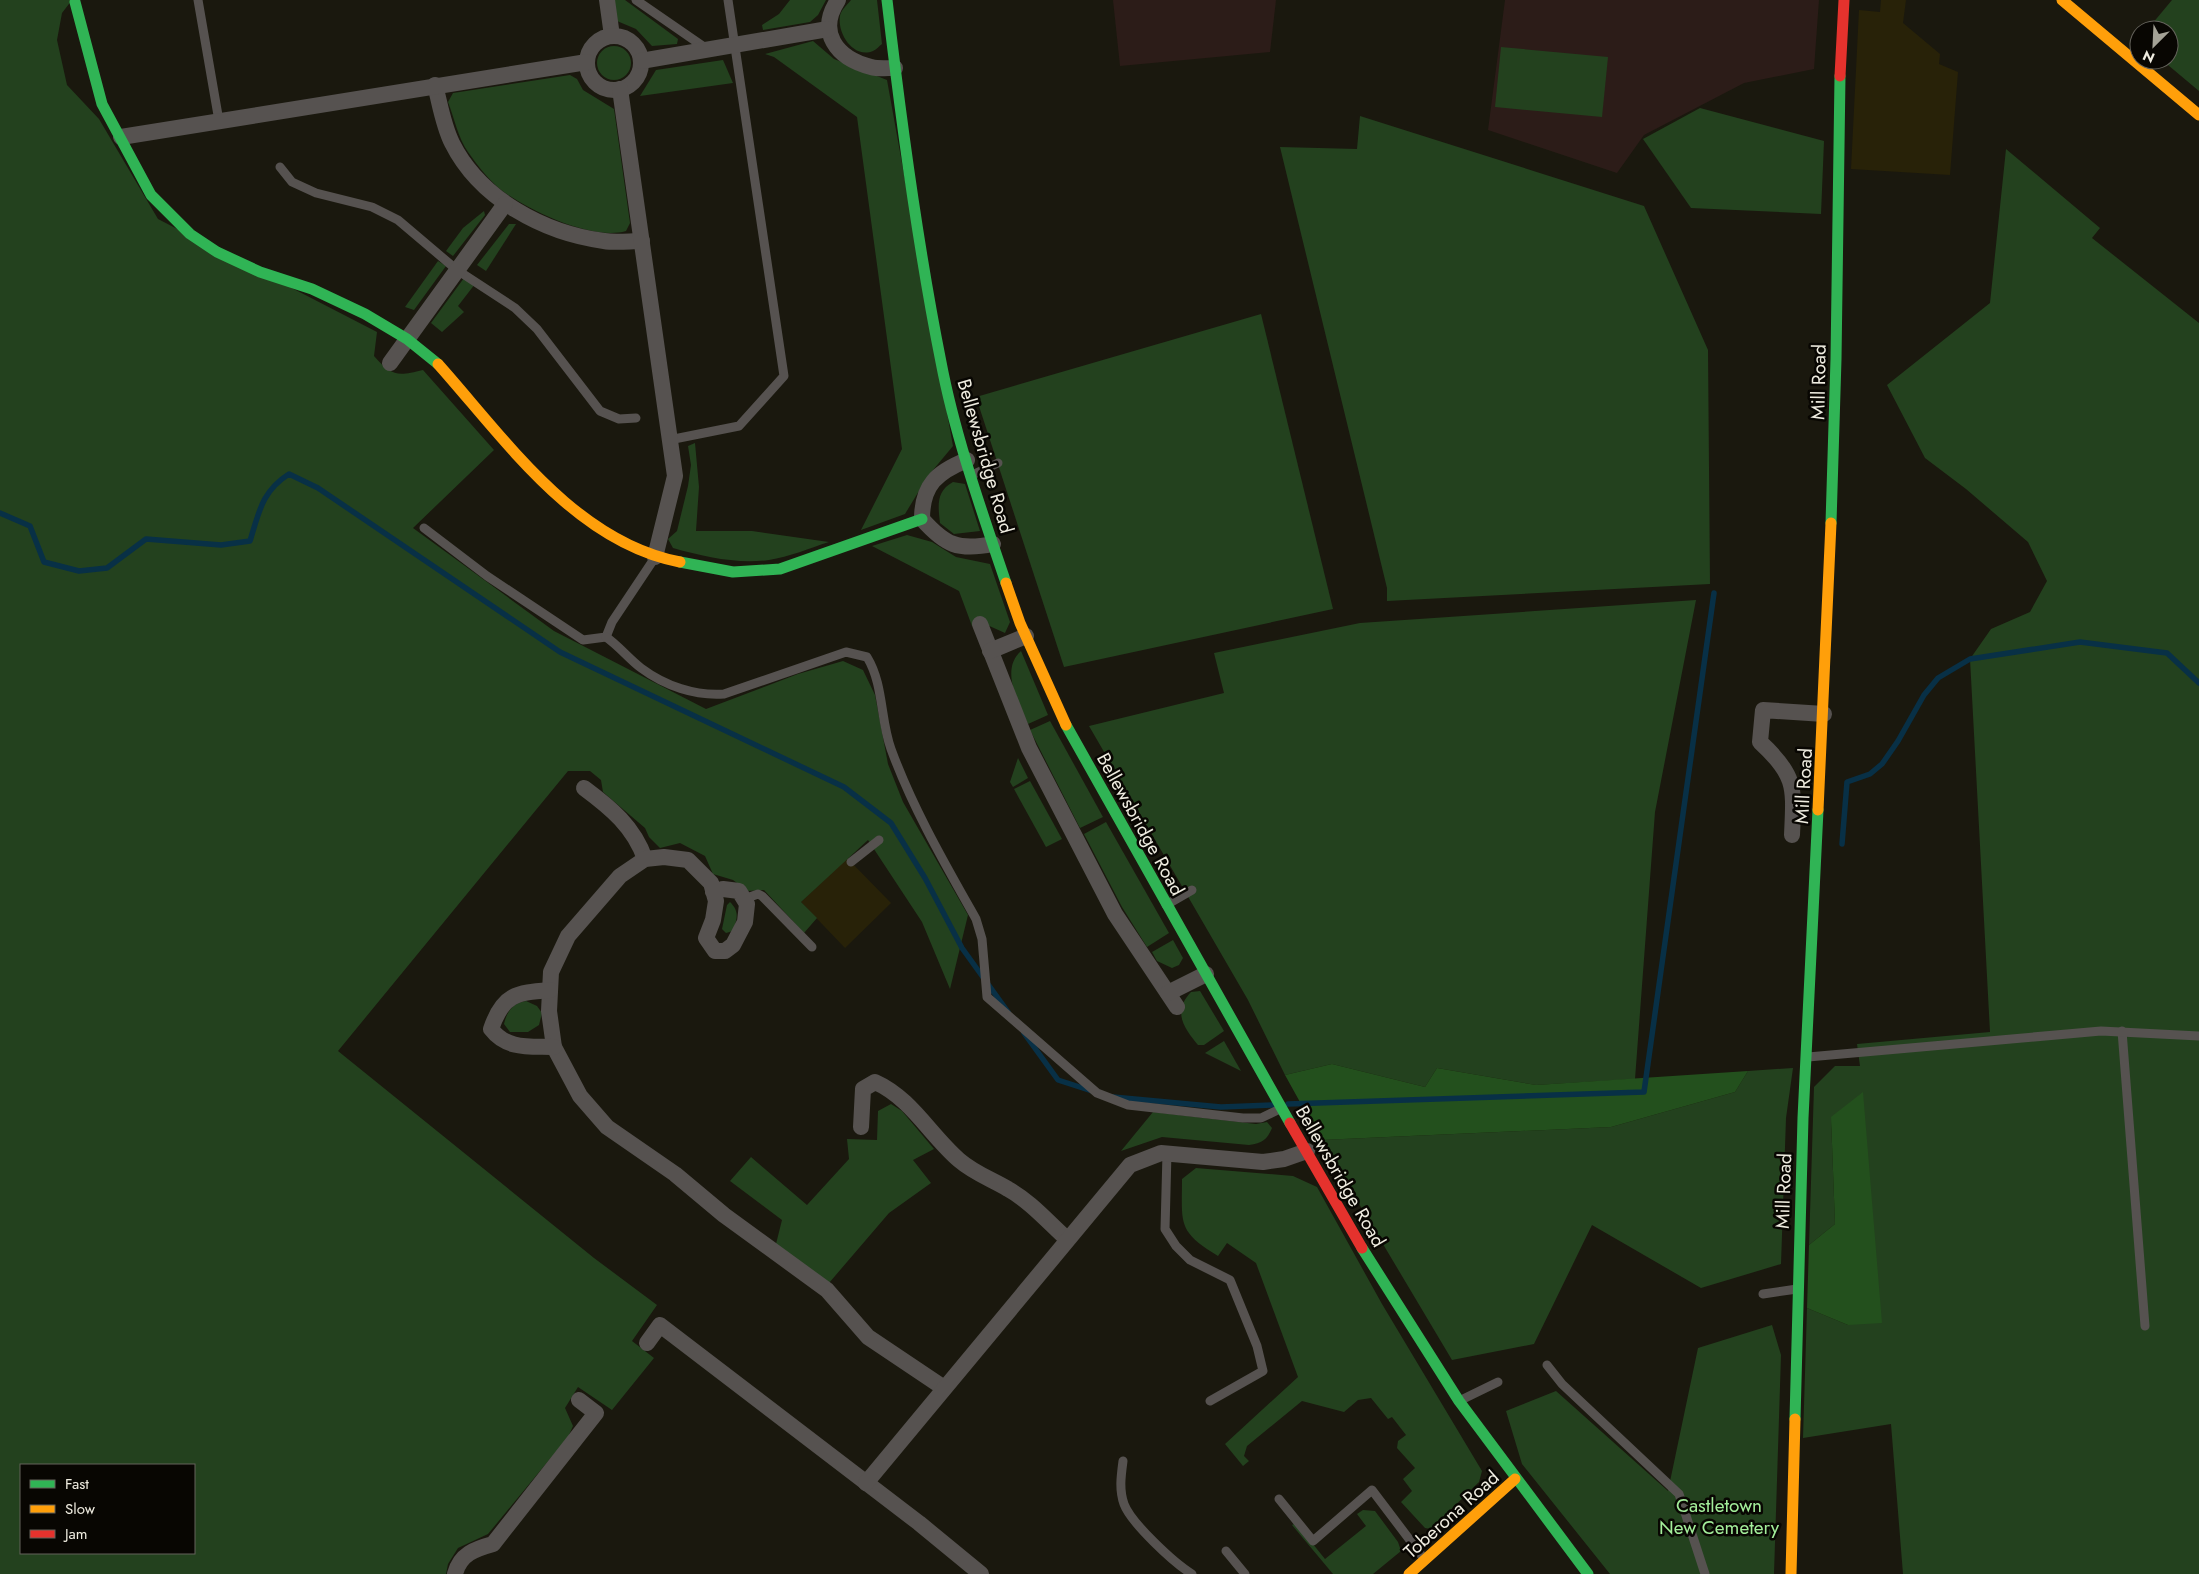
<svg xmlns="http://www.w3.org/2000/svg" width="2199" height="1574" viewBox="0 0 2199 1574" font-family="Jost,sans-serif">
  <style>
    .built { fill: #282208 }
    .education { fill: #2c1c18 }
    .green { fill: #23411e; fill-rule: evenodd }
    .forest { fill: #23501d }
    .lines { fill: none; stroke-linecap: round; stroke-linejoin: round }
    .stream { stroke: #083046; stroke-width: 5.5 }
    .lane { stroke: #565250; stroke-width: 9 }
    .street { stroke: #565250; stroke-width: 16 }
    .fast { stroke: #30b455; stroke-width: 11 }
    .slow { stroke: #ff9f0a; stroke-width: 11 }
    .jam { stroke: #e5322d; stroke-width: 11 }
    .labels { text-anchor: middle; stroke-width: 5; stroke-linejoin: round; paint-order: stroke }
    .street-label { font-size: 19px; fill: #efece0; stroke: #080602 }
    .park-label { font-size: 19px; fill: #a3ee9a; stroke: #080602 }
  </style>
  <rect width="100%" height="100%" fill="#1a180e"/>
  <!-- built -->
  <g class="built">
    <path d="M1881 0H1906L1903 23 1940 54 1939 64 1958 72 1950 175 1851 169 1859 10 1880 12Z"/>
    <path d="M847 858 891 903 845 948 801 902Z"/>
  </g>
  <!-- education -->
  <g class="education">
    <path d="M1113 0H1276L1270 52 1120 66Z"/>
    <path d="M1505 0H1819L1814 69 1744 83 1644 135 1617 173 1488 130Z"/>
  </g>
  <!-- green -->
  <g class="green">
    <path d="M0 0H72L62 13 57 40 67 85 99 119 158 219 377 332 374 356C392 377 398 376 423 370L494 450 413 528 554 631 706 709 798 674 843 661 863 670 875 695 888 764 903 802 968 915 950 989 922 922 868 840 801 902 817 918 804 933 764 890 748 891 733 880 713 874 705 856 680 843 660 848 649 837 645 828 603 792 601 780 590 771H568L338 1051 594 1258 657 1305 632 1341 654 1358 612 1410 578 1387 565 1408 573 1426 568 1437 488 1534 458 1548 448 1564 446 1574H0ZM21 1465H194V1553H21Z"/>
    <path d="M613 0H625L678 39 677 44 652 46 636 29 617 21Z"/>
    <path d="M790 0H826L818 15 810 22 763 30 762 25 779 14Z"/>
    <path d="M851 0H877L882 44C879 46 876 50 873 51 853 59 837 33 840 16 841 10 847 5 851 0Z"/>
    <path d="M2172 0H2199V91L2162 60H2169V30H2147Z"/>
    <path d="M813 41 834 59 887 80 953 446 928 476 905 514 861 530 902 449 857 117 774 57 765 54Z"/>
    <circle cx="614" cy="63" r="17"/>
    <path d="M1501 47 1608 57 1602 117 1495 107Z"/>
    <path d="M723 60 733 83 640 96 656 70Z"/>
    <path d="M570 75 577 79 583 90 614 109 630 223 626 231C593 241 530 211 504 192 491 183 477 165 468 152 458 138 454 117 448 102L453 93Z"/>
    <path d="M1700 108 1824 141 1821 214 1691 208 1643 139Z"/>
    <path d="M1360 116 1644 206 1708 350 1710 584 1387 601V588L1280 147 1357 149Z"/>
    <path d="M2006 149 2100 228 2092 238 2199 323V1574H1903L1891 1424 1803 1438 1807 1308 1848 1325 1831 1117 1835 1224 1809 1245 1814 1087 1835 1066H1860L1857 1044 1990 1032 1970 659 1991 629 2030 612 2047 581 2028 542 1966 489 1925 458 1887 385 1990 303Z"/>
    <path d="M484 211 485 215 453 256 446 251 463 228Z"/>
    <path d="M509 224H516L486 271 477 265Z"/>
    <path d="M438 261 446 266 414 310 405 307Z"/>
    <path d="M464 278 475 284 458 306 464 312 442 332 431 323Z"/>
    <path d="M1261 314 1333 609 1064 667 976 397Z"/>
    <path d="M695 443 699 487 696 531H752L829 542C810 548 789 557 769 560 736 564 705 557 673 548L668 539 677 531 688 486 691 465 688 446Z"/>
    <path d="M953 482 965 484 980 531 954 534 940 523C938 506 936 491 953 482Z"/>
    <path d="M907 535 932 542 956 557 990 564 1010 622 1005 633 985 624 972 626 959 591 872 546Z"/>
    <path d="M1696 600 1655 812 1635 1079 1536 1085 1437 1068 1425 1087 1332 1064 1285 1075 1248 1000 1089 726 1224 693 1214 653 1360 623Z"/>
    <path d="M1021 651 1048 715 1028 724C1018 702 1000 670 1021 651Z"/>
    <path d="M1050 721 1103 817 1080 828 1030 730Z"/>
    <path d="M1018 758 1028 778 1013 787 1010 782Z"/>
    <path d="M1030 781 1062 839 1046 847 1014 789Z"/>
    <path d="M1106 822 1169 933 1147 947 1122 907 1084 834Z"/>
    <path d="M730 902C740 912 737 919 733 931L726 933 722 929 727 905Z"/>
    <path d="M1173 940 1183 958 1179 965 1172 968 1157 961 1152 952Z"/>
    <path d="M1200 991 1224 1031 1204 1045H1198C1184 1028 1172 1012 1191 992Z"/>
    <path d="M526 1001 537 1006 542 1013 539 1025 528 1032H510L504 1024C507 1011 513 1003 526 1001Z"/>
    <path d="M1224 1041 1241 1071 1205 1053Z"/>
    <path d="M1793 1068 1786 1118 1781 1264 1701 1288 1592 1225 1534 1344 1452 1360 1321 1140 1611 1127 1735 1092 1748 1071Z"/>
    <path d="M891 1104 902 1111 934 1149 913 1160 931 1183 889 1213 829 1283 776 1244 782 1220 730 1181 751 1157 807 1205 849 1159 847 1139 877 1140 878 1111Z"/>
    <path d="M1153 1112 1256 1124 1267 1122 1272 1128C1267 1140 1262 1143 1249 1145L1162 1137 1121 1151Z"/>
    <path d="M1196 1168 1293 1176 1317 1187 1382 1304 1482 1471 1479 1482 1431 1529 1425 1528 1401 1502 1412 1491 1403 1479 1415 1468 1397 1448 1398 1441 1406 1435 1392 1417 1388 1419 1371 1398 1358 1400 1344 1412 1302 1401 1247 1446 1244 1456 1249 1461 1243 1466 1225 1444 1298 1377 1256 1263 1227 1243 1218 1256C1177 1231 1182 1224 1182 1179Z"/>
    <path d="M1772 1325 1781 1355 1774 1574H1610L1522 1464 1506 1411 1556 1391 1668 1491 1698 1348Z"/>
    <path d="M1363 1510 1375 1511 1398 1542 1401 1551 1373 1574H1333L1292 1525 1296 1523 1325 1559 1366 1526 1357 1514Z"/>
  </g>
  <!-- forest -->
  <g class="forest">
    <path d="M1332 1064 1425 1087 1437 1068 1536 1085 1748 1071 1735 1092 1611 1127 1321 1140 1285 1075Z"/>
    <path d="M1863 1092 1882 1323 1848 1325 1807 1308 1809 1245 1835 1224 1831 1117Z"/>
  </g>
  <g class="lines">
    <!-- stream -->
    <g class="stream">
      <path d="M0 513 30 526 44 562 79 571 107 568 146 539 221 545 250 541C259 512 262 491 289 474L318 488 560 652 844 787 891 823 925 878 962 948 1008 1012"/>
      <path d="M1842 844 1847 782 1870 774 1882 764 1898 741 1924 695 1938 678 1970 659 2080 642 2167 653 2199 683"/>
      <path d="M1024 1033 1058 1080 1092 1091"/>
      <path d="M1113 1097 1221 1107 1273 1105"/>
      <path d="M1288 1104 1644 1092 1714 593"/>
    </g>
    <!-- lane -->
    <g class="lane">
      <path d="M198 0 219 121"/>
      <path d="M636 0 707 49"/>
      <path d="M280 167 292 182 316 193 372 207 398 220 457 270 515 308 537 329 600 411 619 419 636 418"/>
      <path d="M669 440 739 426 784 376 728 0"/>
      <path d="M972 475 998 463"/>
      <path d="M424 528 487 576 583 640 606 637 612 622 654 559"/>
      <path d="M606 637C619 646 629 659 641 668 665 686 695 696 724 694L846 652 867 657C884 685 880 719 891 749 913 809 945 864 976 919L982 939 987 997 1097 1093 1128 1105 1243 1118H1261L1282 1108"/>
      <path d="M851 862 879 840"/>
      <path d="M744 899 758 894 762 896 812 947"/>
      <path d="M1166 905 1192 890"/>
      <path d="M2122 1031 2145 1326"/>
      <path d="M1808 1057 2101 1031 2199 1036"/>
      <path d="M1167 1153 1165 1229 1176 1246 1190 1260 1230 1280 1257 1346 1263 1371 1210 1401"/>
      <path d="M1763 1294 1797 1289"/>
      <path d="M1547 1365 1562 1384 1679 1494 1705 1574"/>
      <path d="M1459 1401 1498 1382"/>
      <path d="M1123 1461C1121 1476 1119 1490 1124 1504 1131 1523 1174 1563 1192 1574"/>
      <path d="M1279 1499 1313 1541 1372 1490 1425 1560"/>
      <path d="M1226 1551 1245 1574"/>
    </g>
    <!-- street -->
    <g class="street">
      <path d="M607 0 612 36"/>
      <path d="M838 0C817 32 836 58 871 67 878 69 887 68 895 68"/>
      <circle cx="614" cy="63" r="27"/>
      <path d="M641 61 828 29"/>
      <path d="M435 85C440 104 443 125 452 143 480 199 544 233 604 241 616 243 630 241 642 241"/>
      <path d="M620 89 675 476 655 557"/>
      <path d="M121 137 587 62"/>
      <path d="M390 363 505 204"/>
      <path d="M967 460C937 472 922 485 922 519 945 545 958 551 993 544"/>
      <path d="M980 624 1029 748 1115 914 1177 1007"/>
      <path d="M990 651 1026 636"/>
      <path d="M584 788C611 808 634 827 645 859"/>
      <path d="M1792 835C1794 788 1797 776 1760 742L1763 710 1824 714"/>
      <path d="M713 892 723 889 739 891 747 904 745 922 733 945 725 951H715L706 938 713 920 716 901 711 883 688 860 664 857 645 859 620 876 568 936 551 972 549 1011 554 1047 580 1096 607 1127 675 1174 724 1215 827 1290 868 1337 944 1388"/>
      <path d="M550 990C516 993 503 994 491 1029 507 1050 530 1046 554 1047"/>
      <path d="M1168 993 1206 974"/>
      <path d="M861 1127 863 1089 875 1082C911 1098 930 1135 959 1160 974 1173 991 1179 1008 1189 1030 1201 1049 1223 1067 1239"/>
      <path d="M647 1343 660 1325 919 1523 981 1574"/>
      <path d="M866 1483 1130 1165 1161 1153 1263 1162 1284 1159 1307 1151"/>
      <path d="M455 1574C460 1554 475 1549 493 1544L596 1413 579 1400"/>
    </g>
    <!-- fast -->
    <g class="fast">
      <path d="M887 0C901 121 917 242 941 362 955 436 982 512 1006 583"/>
      <path d="M75 2 102 104 151 195 190 234 217 252 260 272 312 289 365 314 407 339 438 364"/>
      <path d="M1831 523 1836 359 1840 76"/>
      <path d="M680 562 733 572 780 569 922 519"/>
      <path d="M1066 725 1290 1123"/>
      <path d="M1362 1248 1459 1401 1588 1574"/>
      <path d="M1795 1419 1803 1118 1818 810"/>
    </g>
    <!-- slow -->
    <g class="slow">
      <path d="M2062 0 2199 115"/>
      <path d="M438 364C505 439 575 542 680 562"/>
      <path d="M1006 583 1020 623 1066 725"/>
      <path d="M1818 810 1831 523"/>
      <path d="M1409 1574 1515 1479"/>
      <path d="M1791 1574 1795 1419"/>
    </g>
    <!-- jam -->
    <g class="jam">
      <path d="M1840 76 1844 0"/>
      <path d="M1290 1123 1362 1248"/>
    </g>
  </g>
  <g class="labels">
    <!-- street labels -->
    <g class="street-label">
      <text transform="translate(1818 382) rotate(-89)" y="7">Mill Road</text>
      <text transform="translate(986 456) rotate(74)" y="7">Bellewsbridge Road</text>
      <text transform="translate(1803 786) rotate(-87)" y="7">Mill Road</text>
      <text transform="translate(1141 824) rotate(61)" y="7">Bellewsbridge Road</text>
      <text transform="translate(1341 1176) rotate(60)" y="7">Bellewsbridge Road</text>
      <text transform="translate(1783 1191) rotate(-88)" y="7">Mill Road</text>
      <text transform="translate(1451 1514) rotate(-42)" y="7">Toberona Road</text>
    </g>
    <!-- park labels -->
    <g class="park-label">
      <text x="1719" y="1512">Castletown<tspan x="1719" dy="22">New Cemetery</tspan></text>
    </g>
  </g>
  <!-- legend -->
  <rect x="20" y="1464" width="175" height="90" fill="#080602" stroke="#64625b"/>
  <rect x="30" y="1480" width="25" height="8" fill="#30b455" stroke="#64625b"/>
  <text x="65" y="1489" font-size="15" fill="#efece0">Fast</text>
  <rect x="30" y="1505" width="25" height="8" fill="#ff9f0a" stroke="#64625b"/>
  <text x="65" y="1514" font-size="15" fill="#efece0">Slow</text>
  <rect x="30" y="1530" width="25" height="8" fill="#e5322d" stroke="#64625b"/>
  <text x="65" y="1539" font-size="15" fill="#efece0">Jam</text>
  <!-- north arrow -->
  <g transform="translate(2154 45) rotate(204)"><circle r="24" fill="#080602" stroke="#64625b"/>
  <path d="M0-4L9 19L0 12L-9 19Z" fill="#a4a296"/>
  <text y="-8" font-size="14" font-weight="bold" text-anchor="middle" fill="#efece0">N</text>
  </g>
</svg>
